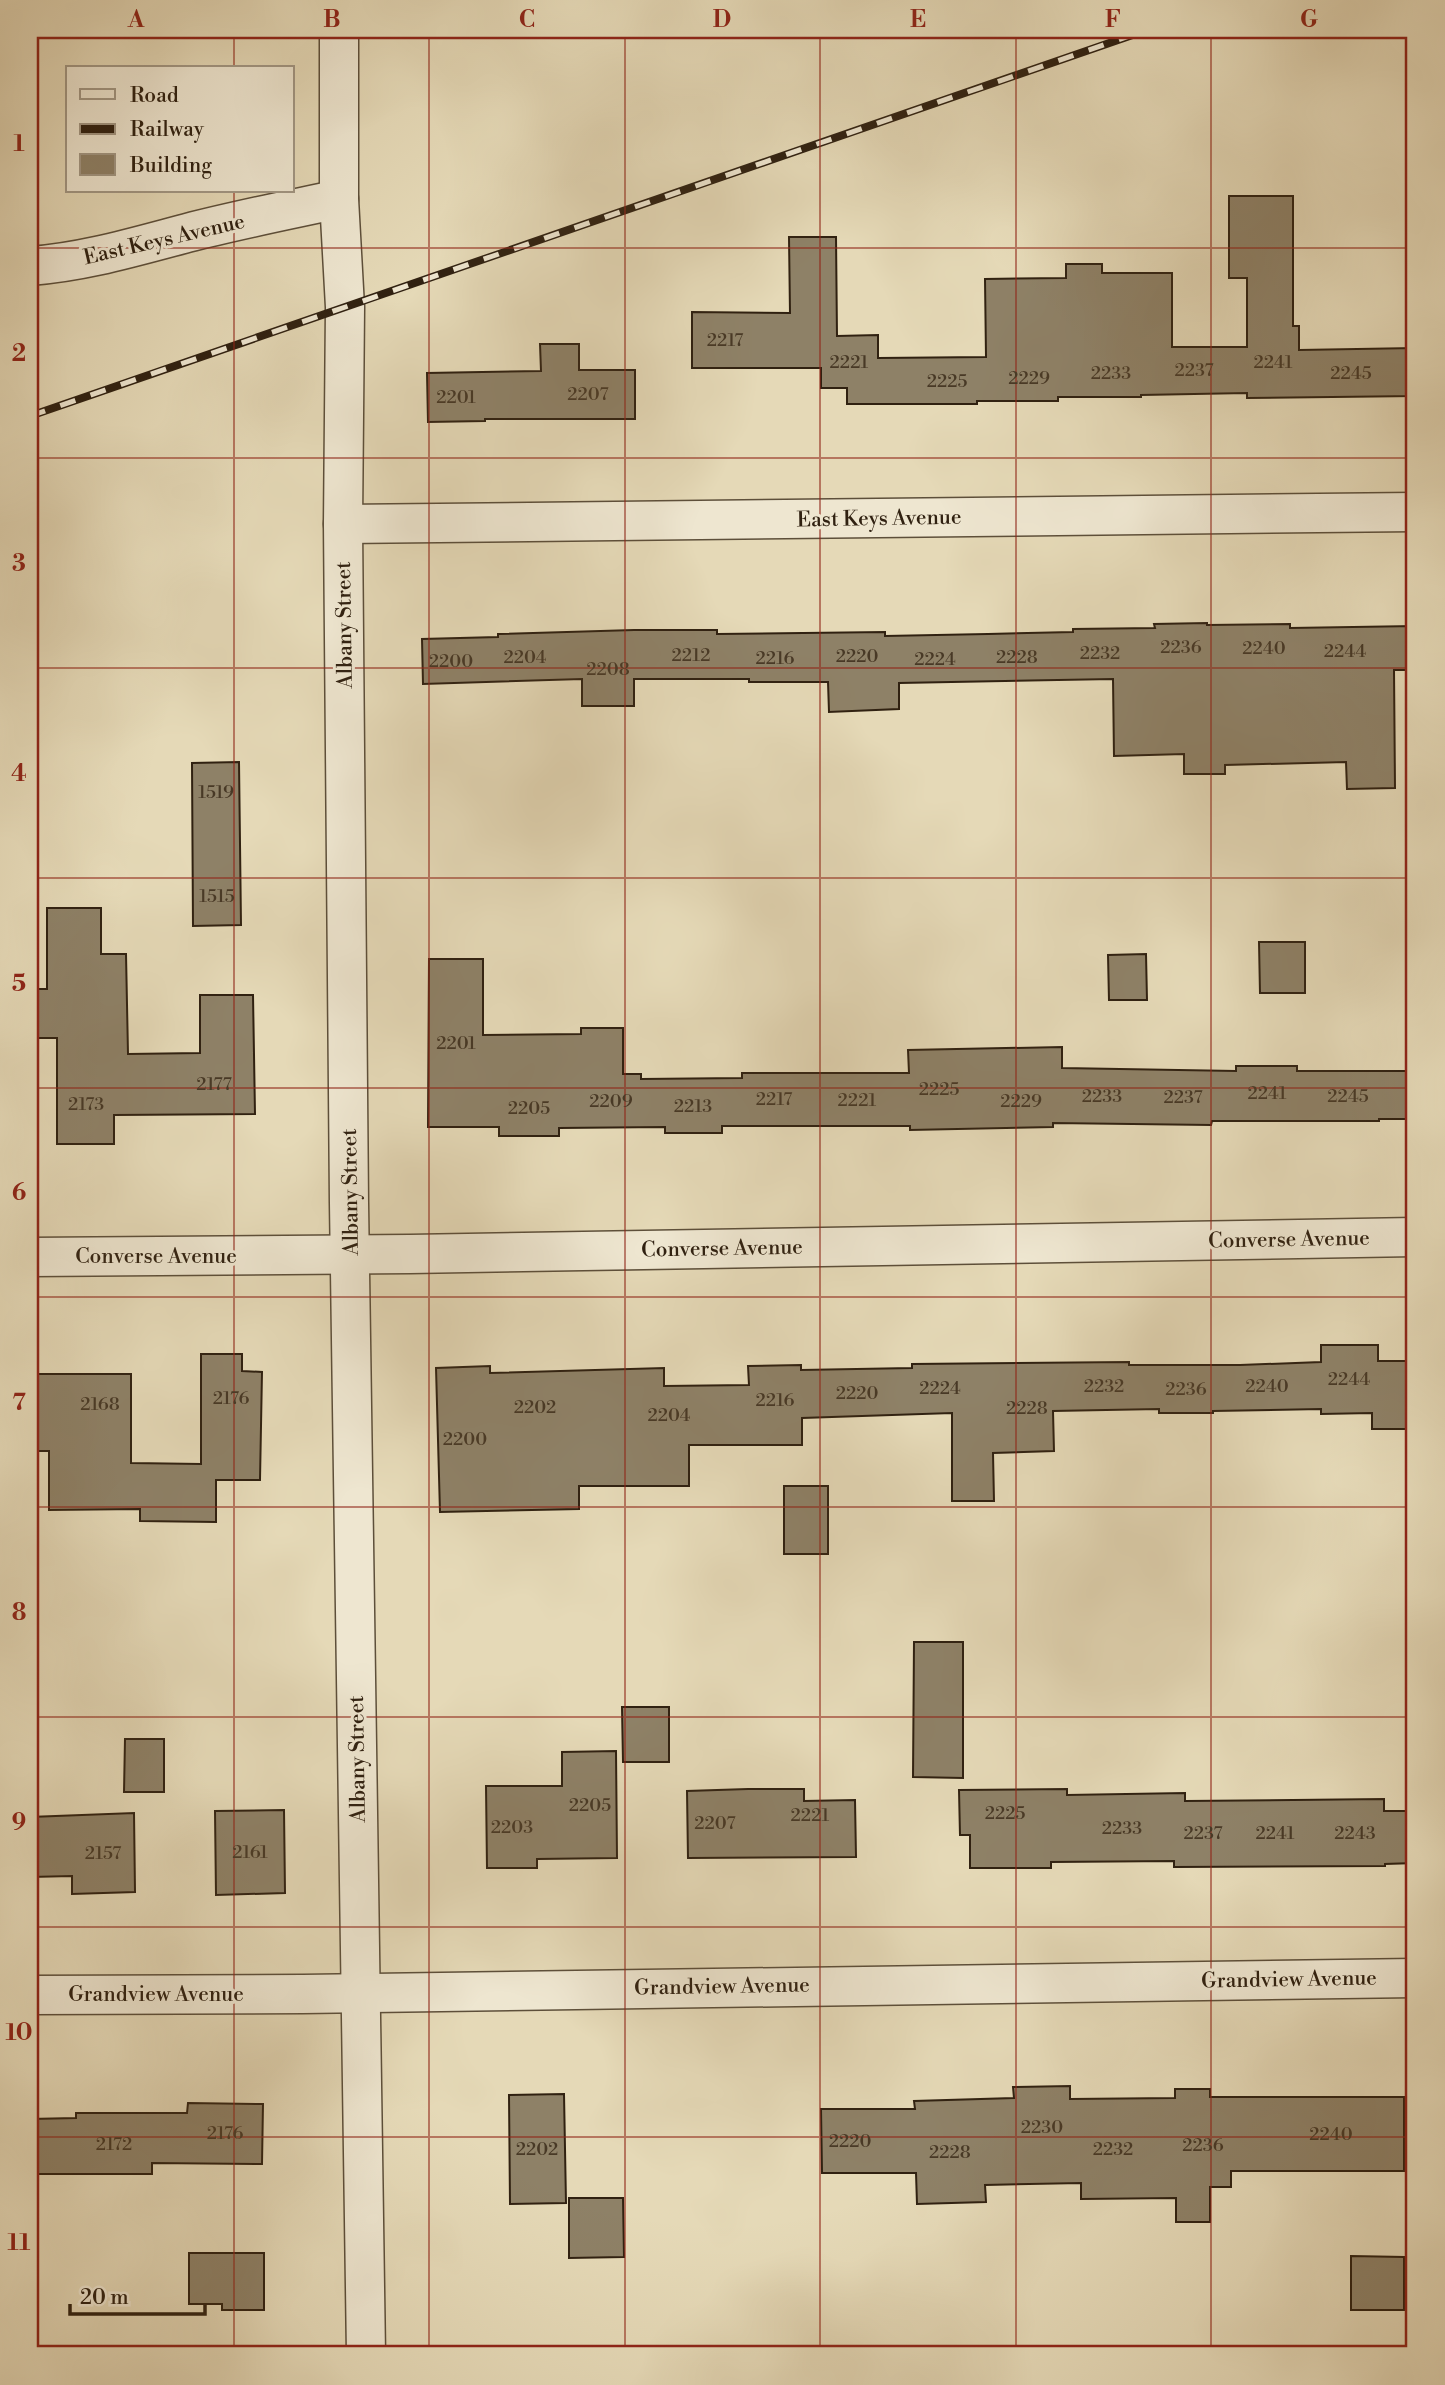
<svg xmlns="http://www.w3.org/2000/svg" width="1445" height="2385" viewBox="0 0 1445 2385" font-family="'Libre Bodoni',serif">
  <style>
    .building { fill: #8e8167; stroke: #302111; stroke-width: 2 }
    .lines { fill: none; stroke-linecap: round; stroke-linejoin: round }
    .minor-casing { stroke: #5d4f3a; stroke-width: 41 }
    .minor { stroke: #eee6d0; stroke-width: 38 }
    .rail-casing { stroke: #302111; stroke-width: 8 }
    .rail { stroke: #eee6d0; stroke-width: 5; stroke-dasharray: 16; stroke-linecap: butt }
    .grid { fill: none; stroke: #8f2418; stroke-width: 2; stroke-opacity: 0.55 }
    .labels { text-anchor: middle; stroke-width: 6; stroke-linejoin: round; paint-order: stroke }
    .number-label { font-size: 18px; fill: #483926 }
    .street-label { font-size: 21px; fill: #302111; stroke: #eee6d0 }
    .neatline { fill: none; stroke: #8f2418; stroke-width: 2.5 }
    .grid-label { font-size: 23px; text-anchor: middle; font-weight: bold; fill: #8f2418 }
  </style>
  <rect width="100%" height="100%" fill="#e5d9b7"/>
  <filter id="stains"><feTurbulence type="fractalNoise" baseFrequency=".00286" numOctaves="4"/><feColorMatrix values="0 0 0 0 .2 0 0 0 0 .09 0 0 0 0 .02 0 0 0 .5 -.17"/></filter>
  <radialGradient id="worn" r=".72"><stop offset=".6" stop-color="#630" stop-opacity="0"/><stop offset="1" stop-color="#630" stop-opacity=".3"/></radialGradient>
  <!-- building -->
  <g class="building">
    <path d="M1229 196H1293V326H1299V350L1415 348V396L1247 398V393L1141 395V397H1058V401H977V404H847V388H821V368H692V312L790 313 789 237H836L837 336 878 335V358L986 357 985 279 1066 278V264H1102V273H1172V347H1247V278H1229Z"/>
    <path d="M540 344H579V370H635V419H485V421L428 422 427 373 541 371Z"/>
    <path d="M1207 623V625L1290 624V628L1415 626V670H1394L1395 788 1347 789 1346 762 1225 765V774H1184V754L1114 756 1113 679 899 683V709L829 712 828 682H749V679H634V706H582V679L423 684 422 639 498 637V634L634 630H717V634L885 632V636L988 634 1073 632V629L1155 628 1154 624Z"/>
    <path d="M239 762 241 925 193 926 192 763Z"/>
    <path d="M47 908H101V954H126L128 1054 200 1053V995H253L255 1114 114 1115V1144H57V1038H30V989H47Z"/>
    <path d="M1259 942H1305V993H1260Z"/>
    <path d="M1146 954 1147 1000H1109L1108 955Z"/>
    <path d="M429 959H483V1035L581 1034V1028H623V1074H641V1079L742 1078V1073H909L908 1050 1062 1047V1068L1236 1071V1066H1297V1071H1415V1119H1379V1121H1212L1211 1125 1053 1123V1127L910 1130V1126H722V1133H665V1127L559 1128V1136H499V1127H428Z"/>
    <path d="M1321 1345H1378V1361H1415V1429H1372V1413L1321 1414V1409L1213 1411V1413H1159V1409L1053 1411 1054 1451 993 1453 994 1501H952V1413L802 1418V1445H689V1486H579V1509L440 1512 436 1368 490 1366V1373L664 1368V1386L749 1385 748 1366 801 1365V1370L912 1368V1364L1129 1362V1365H1240L1321 1362Z"/>
    <path d="M201 1354H242V1371L262 1372 260 1480H216V1522L140 1521V1509L49 1510V1451H30V1374H131V1463L201 1464Z"/>
    <rect x="784" y="1486" width="44" height="68"/>
    <path d="M914 1642H963V1778L913 1777Z"/>
    <path d="M622 1707H669V1762H623Z"/>
    <path d="M125 1739H164V1792H124Z"/>
    <path d="M616 1751 617 1858 537 1859V1868H487L486 1786H562V1752Z"/>
    <path d="M748 1789H804V1801L855 1800 856 1857 688 1858 687 1791Z"/>
    <path d="M1067 1789V1795L1185 1793V1801L1384 1799V1811H1415V1863L1385 1864V1866L1174 1867V1861L1051 1862V1868H970V1835H960L959 1790Z"/>
    <path d="M284 1810 285 1893 216 1895 215 1811Z"/>
    <path d="M134 1813 135 1892 72 1894V1876L30 1877V1817Z"/>
    <path d="M1070 2086V2099L1175 2098V2089H1210V2097H1404V2171H1231V2187H1210V2222H1176V2198L1081 2199V2183L985 2185 986 2202 917 2204 916 2173H822L821 2109H915L914 2101 1014 2098 1013 2087Z"/>
    <path d="M564 2094 566 2203 510 2204 509 2095Z"/>
    <path d="M188 2103 263 2104 262 2164 152 2163V2174H30V2119L76 2118V2113H187Z"/>
    <path d="M569 2198H623L624 2257 569 2258Z"/>
    <path d="M189 2253H264V2310H222V2304H189Z"/>
    <path d="M1351 2256 1404 2257V2310H1351Z"/>
  </g>
  <g class="lines">
    <defs>
      <g id="minor">
        <path d="M339 30V199L345 307 343 524 349 1203 366 2355"/>
        <path d="M30 266C84 262 134 247 187 233 237 220 288 210 339 199"/>
        <path d="M343 524 1415 512"/>
        <path d="M30 1257 410 1254 1415 1237"/>
        <path d="M30 1995 303 1994 1415 1978"/>
      </g>
    </defs>
    <!-- minor casing -->
    <use href="#minor" class="minor-casing"/>
    <!-- minor -->
    <use href="#minor" class="minor"/>
    <defs>
      <path id="rail" d="M30 416 1147 30"/>
    </defs>
    <!-- rail casing -->
    <use href="#rail" class="rail-casing"/>
    <!-- rail -->
    <use href="#rail" class="rail"/>
  </g>
  <!-- grid -->
  <path class="grid" d="M234 30V68M429 30V2355M625 30V2355M820 30V2355M1016 30V2355M1211 30V2355M234 191V2355M30 248H1415M30 458H1415M30 668H1415M30 878H1415M30 1088H1415M30 1297H1415M30 1507H1415M30 1717H1415M30 1927H1415M30 2137H1415"/>
  <g class="labels">
    <!-- number labels -->
    <g class="number-label">
      <text x="725" y="346">2217</text>
      <text x="849" y="368">2221</text>
      <text x="1273" y="368">2241</text>
      <text x="1194" y="376">2237</text>
      <text x="1111" y="379">2233</text>
      <text x="1351" y="379">2245</text>
      <text x="1029" y="384">2229</text>
      <text x="947" y="387">2225</text>
      <text x="588" y="400">2207</text>
      <text x="456" y="403">2201</text>
      <text x="1181" y="653">2236</text>
      <text x="1264" y="654">2240</text>
      <text x="1345" y="657">2244</text>
      <text x="1100" y="659">2232</text>
      <text x="691" y="661">2212</text>
      <text x="857" y="662">2220</text>
      <text x="525" y="663">2204</text>
      <text x="1017" y="663">2228</text>
      <text x="775" y="664">2216</text>
      <text x="935" y="665">2224</text>
      <text x="451" y="667">2200</text>
      <text x="608" y="675">2208</text>
      <text x="216" y="798">1519</text>
      <text x="217" y="902">1515</text>
      <text x="456" y="1049">2201</text>
      <text x="214" y="1090">2177</text>
      <text x="939" y="1095">2225</text>
      <text x="1267" y="1099">2241</text>
      <text x="1102" y="1102">2233</text>
      <text x="1348" y="1102">2245</text>
      <text x="1183" y="1103">2237</text>
      <text x="774" y="1105">2217</text>
      <text x="857" y="1106">2221</text>
      <text x="611" y="1107">2209</text>
      <text x="1021" y="1107">2229</text>
      <text x="86" y="1110">2173</text>
      <text x="693" y="1112">2213</text>
      <text x="529" y="1114">2205</text>
      <text x="1349" y="1385">2244</text>
      <text x="1104" y="1392">2232</text>
      <text x="1267" y="1392">2240</text>
      <text x="940" y="1394">2224</text>
      <text x="1186" y="1395">2236</text>
      <text x="857" y="1399">2220</text>
      <text x="231" y="1404">2176</text>
      <text x="775" y="1406">2216</text>
      <text x="100" y="1410">2168</text>
      <text x="535" y="1413">2202</text>
      <text x="1027" y="1414">2228</text>
      <text x="669" y="1421">2204</text>
      <text x="465" y="1445">2200</text>
      <text x="590" y="1811">2205</text>
      <text x="1005" y="1819">2225</text>
      <text x="810" y="1821">2221</text>
      <text x="715" y="1829">2207</text>
      <text x="512" y="1833">2203</text>
      <text x="1122" y="1834">2233</text>
      <text x="1203" y="1839">2237</text>
      <text x="1275" y="1839">2241</text>
      <text x="1355" y="1839">2243</text>
      <text x="250" y="1858">2161</text>
      <text x="103" y="1859">2157</text>
      <text x="1042" y="2133">2230</text>
      <text x="225" y="2139">2176</text>
      <text x="1331" y="2140">2240</text>
      <text x="850" y="2147">2220</text>
      <text x="114" y="2150">2172</text>
      <text x="1203" y="2151">2236</text>
      <text x="537" y="2155">2202</text>
      <text x="1113" y="2155">2232</text>
      <text x="950" y="2158">2228</text>
    </g>
    <!-- street labels -->
    <g class="street-label">
      <text transform="translate(164 239) rotate(-13)" y="7">East Keys Avenue</text>
      <text transform="translate(879 518) rotate(-1)" y="7">East Keys Avenue</text>
      <text transform="translate(344 625) rotate(-91)" y="7">Albany Street</text>
      <text transform="translate(350 1192) rotate(-91)" y="7">Albany Street</text>
      <text transform="translate(1289 1239) rotate(-1)" y="7">Converse Avenue</text>
      <text transform="translate(722 1248) rotate(-1)" y="7">Converse Avenue</text>
      <text x="156" y="1263">Converse Avenue</text>
      <text transform="translate(357 1759) rotate(-91)" y="7">Albany Street</text>
      <text transform="translate(1289 1979) rotate(-1)" y="7">Grandview Avenue</text>
      <text transform="translate(722 1986) rotate(-1)" y="7">Grandview Avenue</text>
      <text x="156" y="2001">Grandview Avenue</text>
    </g>
  </g>
  <!-- margin -->
  <rect width="1445" height="2385" fill="none" stroke="#e5d9b7" stroke-width="77"/>
  <!-- legend -->
  <rect x="66" y="66" width="228" height="126" fill="#eee6d0" stroke="#a29784" stroke-width="2"/>
  <rect x="80" y="89" width="35" height="10" fill="#eee6d0" stroke="#a29784" stroke-width="2"/>
  <text x="130" y="102" font-size="21" fill="#302111">Road</text>
  <rect x="80" y="124" width="35" height="10" fill="#302111" stroke="#a29784" stroke-width="2"/>
  <text x="130" y="136" font-size="21" fill="#302111">Railway</text>
  <rect x="80" y="154" width="35" height="21" fill="#8e8167" stroke="#a29784" stroke-width="2"/>
  <text x="130" y="172" font-size="21" fill="#302111">Building</text>
  <!-- scale -->
  <path d="M70 2304v10h135v-10" fill="none" stroke="#302111" stroke-width="3.5"/>
  <text x="80" y="2304" font-size="21" fill="#302111" stroke="#eee6d0" stroke-width="5" paint-order="stroke">20 m</text>
  <rect x="38" y="38" width="1368" height="2308" class="neatline"/>
  <g class="grid-label">
    <text x="136" y="27">A</text>
    <text x="332" y="27">B</text>
    <text x="527" y="27">C</text>
    <text x="722" y="27">D</text>
    <text x="918" y="27">E</text>
    <text x="1113" y="27">F</text>
    <text x="1309" y="27">G</text>
    <text x="19" y="151">1</text>
    <text x="19" y="361">2</text>
    <text x="19" y="571">3</text>
    <text x="19" y="781">4</text>
    <text x="19" y="991">5</text>
    <text x="19" y="1200">6</text>
    <text x="19" y="1410">7</text>
    <text x="19" y="1620">8</text>
    <text x="19" y="1830">9</text>
    <text x="19" y="2040">10</text>
    <text x="19" y="2250">11</text>
  </g>
  <rect width="100%" height="100%" filter="url(#stains)"/>
  <rect width="100%" height="100%" fill="url(#worn)"/>
</svg>
